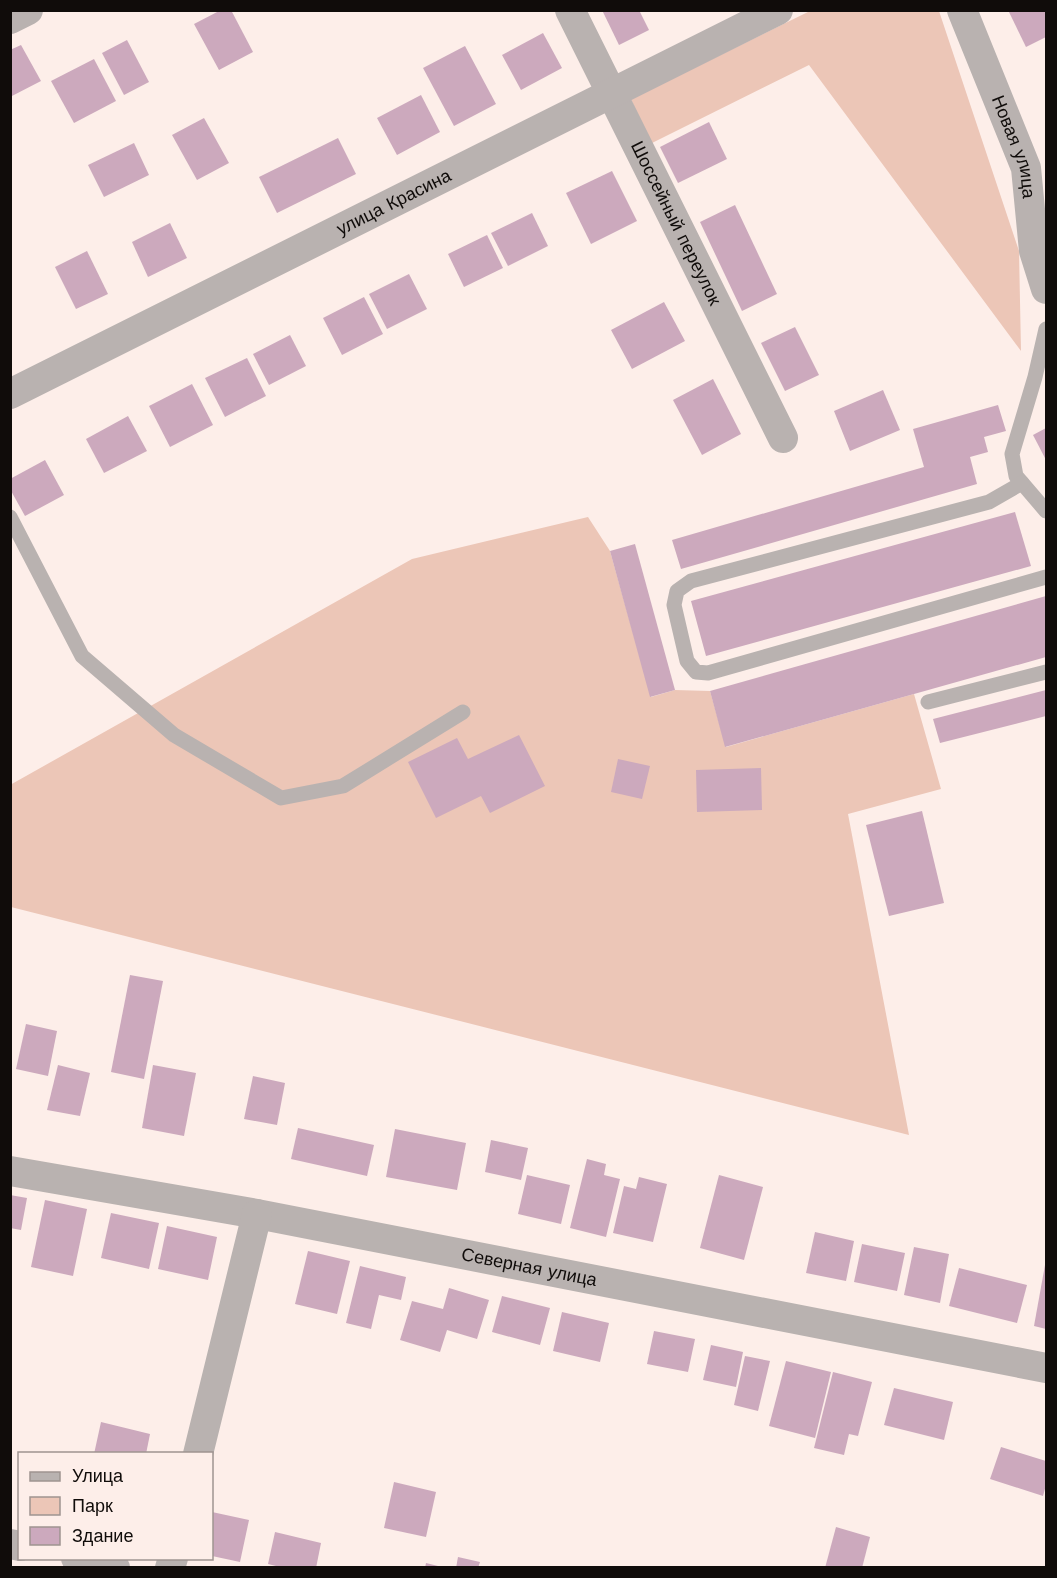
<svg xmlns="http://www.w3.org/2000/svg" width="1057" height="1578" viewBox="0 0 1057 1578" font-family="'Work Sans',sans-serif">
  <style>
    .green { fill: #ecc6b7 }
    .building { fill: #cca9bd }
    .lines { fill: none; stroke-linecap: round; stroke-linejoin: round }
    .service { stroke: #b9b2b0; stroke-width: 15 }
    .minor { stroke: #b9b2b0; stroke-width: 30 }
    .labels { text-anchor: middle; stroke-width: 5; stroke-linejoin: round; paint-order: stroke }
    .street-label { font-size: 18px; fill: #100c0a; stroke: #fdeee9 }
  </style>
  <rect width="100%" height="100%" fill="#fdeee9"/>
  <!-- green -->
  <g class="green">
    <path d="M810 11H939L1019 251 1021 351 809 65 650 144 631 99Z"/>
    <path d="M588 517 610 551 651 697 675 690 710 691 726 747 914 694 941 789 848 814 909 1135 11 907 10 785 412 559Z"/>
  </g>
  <!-- building -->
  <g class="building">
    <path d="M221 10H231L253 52 219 70 194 24Z"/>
    <path d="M602 10H639L649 30 619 45Z"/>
    <path d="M1008 10H1046V37L1026 47Z"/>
    <path d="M543 33 562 68 521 90 502 55Z"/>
    <path d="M127 40 149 82 124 95 102 53Z"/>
    <path d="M21 45 41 81 10 97V50Z"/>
    <path d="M465 46 496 104 454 126 423 68Z"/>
    <path d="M94 59 116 101 74 123 51 81Z"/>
    <path d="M421 95 440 132 397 155 377 118Z"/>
    <path d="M204 118 229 163 197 180 172 135Z"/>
    <path d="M709 122 727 159 678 183 660 147Z"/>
    <path d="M338 138 356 174 277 213 259 177Z"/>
    <path d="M134 143 149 175 104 197 88 165Z"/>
    <path d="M612 171 637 221 591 244 566 193Z"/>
    <path d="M735 205 777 294 742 311 700 222Z"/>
    <path d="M532 213 548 246 508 266 491 233Z"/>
    <path d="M170 223 187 258 148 277 132 242Z"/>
    <path d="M487 235 503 268 464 287 448 254Z"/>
    <path d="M87 251 108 294 76 309 55 267Z"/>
    <path d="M409 274 427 309 387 329 369 294Z"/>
    <path d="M364 297 383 334 342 355 323 318Z"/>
    <path d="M664 302 685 341 632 369 611 330Z"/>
    <path d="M795 327 819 375 785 391 761 343Z"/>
    <path d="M290 335 306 366 269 385 253 354Z"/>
    <path d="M247 358 266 396 225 417 205 378Z"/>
    <path d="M713 379 741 434 702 455 673 400Z"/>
    <path d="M192 384 213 425 170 447 149 406Z"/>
    <path d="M883 390 900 430 850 451 834 411Z"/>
    <path d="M998 405 1006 431 984 437 988 452 970 457 977 484 681 569 672 540 924 467 913 429Z"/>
    <path d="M128 416 147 451 104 473 86 439Z"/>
    <path d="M1046 428V460L1033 435Z"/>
    <path d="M45 460 64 495 25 516 10 489V479Z"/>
    <path d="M1015 512 1031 566 706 656 691 601Z"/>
    <path d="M635 544 675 690 650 697 610 551Z"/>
    <path d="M1046 596V657L725 747 710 691Z"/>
    <path d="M1046 690V716L940 743 933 719Z"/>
    <path d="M519 735 545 786 490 813 481 796 436 818 408 762 457 738 468 759Z"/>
    <path d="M618 759 650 766 642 799 611 792Z"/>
    <path d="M761 768 762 810 697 812 696 770Z"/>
    <path d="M922 811 944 903 889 916 866 825Z"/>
    <path d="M130 975 163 981 144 1079 111 1072Z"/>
    <path d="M26 1024 57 1031 48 1076 16 1069Z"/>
    <path d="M58 1065 90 1073 80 1116 47 1110Z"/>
    <path d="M153 1065 196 1073 184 1136 142 1128Z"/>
    <path d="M253 1076 285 1083 277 1125 244 1119Z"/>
    <path d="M298 1128 374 1145 367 1176 291 1159Z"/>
    <path d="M395 1129 466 1143 457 1190 386 1177Z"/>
    <path d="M491 1140 528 1148 521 1180 485 1172Z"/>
    <path d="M587 1159 606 1164 604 1175 620 1179 606 1237 570 1228Z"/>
    <path d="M527 1175 570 1185 561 1224 518 1214Z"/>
    <path d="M719 1175 763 1187 744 1260 700 1248Z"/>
    <path d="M639 1177 667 1184 653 1242 613 1233 624 1186 636 1189Z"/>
    <path d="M10 1195 27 1198 21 1230 10 1228Z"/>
    <path d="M45 1200 87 1209 73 1276 31 1267Z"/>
    <path d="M111 1213 159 1223 149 1269 101 1258Z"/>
    <path d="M167 1226 217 1237 208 1280 158 1269Z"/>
    <path d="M815 1232 854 1241 846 1281 806 1273Z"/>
    <path d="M862 1244 905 1253 897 1291 854 1282Z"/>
    <path d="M914 1247 949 1254 940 1303 904 1295Z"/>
    <path d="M308 1251 350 1261 337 1314 295 1304Z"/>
    <path d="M1045 1265H1046V1329L1034 1326Z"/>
    <path d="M360 1266 406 1277 401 1300 379 1295 371 1329 346 1323Z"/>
    <path d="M959 1268 1027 1285 1017 1323 949 1306Z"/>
    <path d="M449 1288 489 1300 477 1339 447 1330 440 1352 400 1340 412 1301 443 1309Z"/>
    <path d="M502 1296 550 1308 540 1345 492 1332Z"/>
    <path d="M562 1312 609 1323 600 1362 553 1351Z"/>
    <path d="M654 1331 695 1339 688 1372 647 1364Z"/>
    <path d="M711 1345 743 1352 736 1387 703 1380Z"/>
    <path d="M745 1356 770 1361 758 1411 734 1405Z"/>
    <path d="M786 1361 831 1372 815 1438 769 1426Z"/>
    <path d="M833 1372 872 1382 858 1436 849 1434 844 1455 814 1448Z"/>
    <path d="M894 1388 953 1402 944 1440 884 1425Z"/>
    <path d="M101 1422 150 1434 146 1454H94Z"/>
    <path d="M1001 1447 1046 1461V1485L1043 1496 990 1479Z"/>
    <path d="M394 1482 436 1492 426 1537 384 1528Z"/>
    <path d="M212 1512 249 1520 240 1562 212 1556Z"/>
    <path d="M836 1527 870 1537 862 1568H825Z"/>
    <path d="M275 1532 321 1543 316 1568H284L268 1564Z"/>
    <path d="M458 1557 480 1562 478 1568H456Z"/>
    <path d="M426 1563 442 1567V1568H425Z"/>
  </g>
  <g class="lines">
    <!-- service -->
    <g class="service">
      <path d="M1046 329 1035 377 1012 454 1016 476 1046 511"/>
      <path d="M1022 483 989 502 691 581 677 591 674 605 687 661 696 672 708 673 1046 577"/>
      <path d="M10 517 82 656 174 735 281 798 343 786 463 712"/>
      <path d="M928 702 1046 672"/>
    </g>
    <!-- minor -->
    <g class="minor">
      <path id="s1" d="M570 10 783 438"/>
      <path id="s2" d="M962 10 1026 168 1034 251 1046 289"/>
      <path d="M10 19 28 10"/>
      <path id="s3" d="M10 394 778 10"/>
      <path id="s4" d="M10 1171 257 1214 1046 1368"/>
      <path d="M198 1454 257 1214"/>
      <path d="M10 1544 20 1546"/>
      <path d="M76 1558 115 1568"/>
      <path d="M170 1568 173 1558"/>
    </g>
  </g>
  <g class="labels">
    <!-- street labels -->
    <g class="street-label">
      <text dy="6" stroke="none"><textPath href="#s2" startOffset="147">Новая улица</textPath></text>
      <text dy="6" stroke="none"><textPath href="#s3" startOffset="429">улица Красина</textPath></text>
      <text dy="6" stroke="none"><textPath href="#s1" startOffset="238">Шоссейный переулок</textPath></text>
      <text dy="6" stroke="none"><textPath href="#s4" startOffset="528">Северная улица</textPath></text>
    </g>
  </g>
  <!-- border -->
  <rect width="1057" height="1578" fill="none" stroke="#100c0a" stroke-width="24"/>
  <!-- legend -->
  <rect x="18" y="1452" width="195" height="108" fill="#fdeee9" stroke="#9e9490" stroke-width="1.5"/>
  <rect x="30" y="1472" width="30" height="9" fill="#b9b2b0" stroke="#9e9490" stroke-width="1.5"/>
  <text x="72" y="1482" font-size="18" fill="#100c0a">Улица</text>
  <rect x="30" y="1497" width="30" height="18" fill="#ecc6b7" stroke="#9e9490" stroke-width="1.5"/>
  <text x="72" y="1512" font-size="18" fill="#100c0a">Парк</text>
  <rect x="30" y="1527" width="30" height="18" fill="#cca9bd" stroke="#9e9490" stroke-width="1.5"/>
  <text x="72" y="1542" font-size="18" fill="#100c0a">Здание</text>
</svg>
